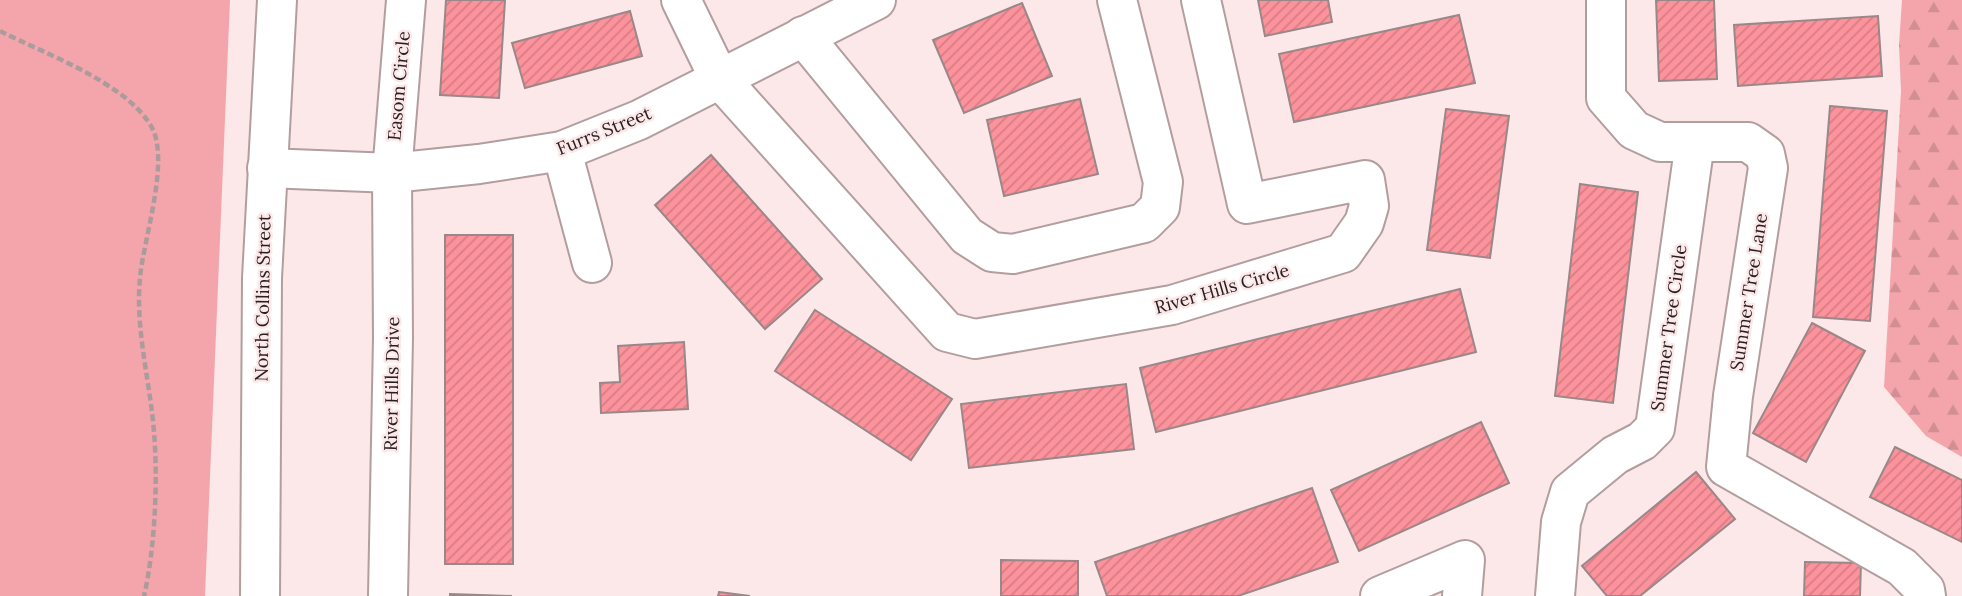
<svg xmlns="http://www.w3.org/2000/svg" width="1962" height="596" viewBox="0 0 1962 596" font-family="Lora,serif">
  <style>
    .grass { fill: #f4a5ab }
    .forest { fill: url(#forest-firs) }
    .building { fill: url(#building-hatch); stroke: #9a8788; stroke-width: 2 }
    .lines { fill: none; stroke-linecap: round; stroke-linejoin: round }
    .minor-casing { stroke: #b29e9f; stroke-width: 42 }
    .major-casing { stroke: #b29e9f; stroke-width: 42 }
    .path { stroke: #ab9b9c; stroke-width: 4.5; stroke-dasharray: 7 3.5; stroke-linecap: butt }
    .minor { stroke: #fff; stroke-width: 38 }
    .major { stroke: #fff; stroke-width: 38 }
    .labels { text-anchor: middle; stroke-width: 5; stroke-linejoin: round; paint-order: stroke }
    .street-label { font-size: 18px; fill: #261e1f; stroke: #fde8e9 }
  </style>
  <defs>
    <pattern id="forest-firs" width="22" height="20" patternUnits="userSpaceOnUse" patternTransform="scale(1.75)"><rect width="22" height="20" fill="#f4a5ab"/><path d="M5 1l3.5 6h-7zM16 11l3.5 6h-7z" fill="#d18e93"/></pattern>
    <pattern id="building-hatch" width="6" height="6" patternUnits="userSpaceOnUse" patternTransform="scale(1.75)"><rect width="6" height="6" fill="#fc929b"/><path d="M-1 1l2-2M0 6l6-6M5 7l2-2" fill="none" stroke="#d87d85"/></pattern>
  </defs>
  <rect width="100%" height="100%" fill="#fde8e9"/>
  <!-- grass -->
  <path class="grass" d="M0 0H230L205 596H0Z"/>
  <!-- forest -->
  <path class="forest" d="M1902 0H1962V457L1926 436 1884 387 1901 91 1899 45Z"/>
  <!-- building -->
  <g class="building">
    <path d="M446 0H505L499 98 440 95Z"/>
    <path d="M1258 0H1328L1332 22 1265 36Z"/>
    <path d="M1656 0H1714L1717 79 1659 81Z"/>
    <path d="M1022 3 1052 76 964 113 933 40Z"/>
    <path d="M630 11 642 56 525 88 512 43Z"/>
    <path d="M1459 15 1475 83 1294 122 1279 54Z"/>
    <path d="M1878 16 1882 76 1738 86 1734 25Z"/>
    <path d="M1080 99 1098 174 1004 196 987 120Z"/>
    <path d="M1830 106 1887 111 1870 321 1813 317Z"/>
    <path d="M1446 109 1509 116 1490 258 1427 250Z"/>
    <path d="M711 155 822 279 765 329 655 205Z"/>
    <path d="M1580 184 1638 192 1613 403 1555 396Z"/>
    <rect x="445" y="235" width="68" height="329"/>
    <path d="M1460 289 1476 352 1156 432 1140 368Z"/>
    <path d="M815 310 952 399 911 460 775 371Z"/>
    <path d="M1812 323 1865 351 1806 462 1753 433Z"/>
    <path d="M684 342 688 409 601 413 600 383 620 382 618 346Z"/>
    <path d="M1126 384 1134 449 969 468 961 404Z"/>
    <path d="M1481 422 1509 483 1359 551 1331 490Z"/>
    <path d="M1895 447 1962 480V542L1870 497Z"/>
    <path d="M1696 472 1735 519 1640 596H1607L1582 566Z"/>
    <path d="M1312 488 1338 562 1238 596H1107L1095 562Z"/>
    <path d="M1001 560 1078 561V596H1001Z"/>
    <path d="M1805 562 1861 563 1860 596H1804Z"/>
    <path d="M719 592 750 596H718Z"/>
    <path d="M450 594 512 596H450Z"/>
  </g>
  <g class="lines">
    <defs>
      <g id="minor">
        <path d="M681 0 719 78 947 332 975 339 1172 305 1343 253 1364 223 1369 206 1365 180 1247 204 1201 0"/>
        <path d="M1606 0V98L1634 130 1660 142H1748L1765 154 1768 168 1733 396 1726 467 1902 567 1925 590 1926 596"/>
        <path d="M803 36 967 236 992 252 1013 254 1144 223 1160 207 1163 182 1117 0"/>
        <path d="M562 151 592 263"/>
        <path d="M267 168 392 173 479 164 562 151 639 120 876 0"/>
        <path d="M388 596 393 338 392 173 406 0"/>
        <path d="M1380 596 1465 560 1462 596"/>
        <path d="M1555 596 1561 522 1570 492 1615 455 1642 441 1655 428 1695 142"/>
      </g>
      <path id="major" d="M260 596 262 278 277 0"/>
    </defs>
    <!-- minor casing -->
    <use href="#minor" class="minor-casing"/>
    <!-- major casing -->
    <use href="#major" class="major-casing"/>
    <!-- path -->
    <path class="path" d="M0 31C45 54 125 82 151 126 171 159 143 241 140 278 135 329 150 381 154 432 158 481 155 549 144 596"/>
    <!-- minor -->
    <use href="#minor" class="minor"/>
    <!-- major -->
    <use href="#major" class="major"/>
  </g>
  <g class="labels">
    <!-- street labels -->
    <g class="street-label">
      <text transform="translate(399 86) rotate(-85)" y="6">Easom Circle</text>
      <text transform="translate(604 131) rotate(-22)" y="6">Furrs Street</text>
      <text transform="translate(1222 289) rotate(-16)" y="6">River Hills Circle</text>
      <text transform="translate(1749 292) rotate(-81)" y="6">Summer Tree Lane</text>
      <text transform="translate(263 298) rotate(-89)" y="6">North Collins Street</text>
      <text transform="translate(1669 328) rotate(-82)" y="6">Summer Tree Circle</text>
      <text transform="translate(392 384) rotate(-89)" y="6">River Hills Drive</text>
    </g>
  </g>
</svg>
